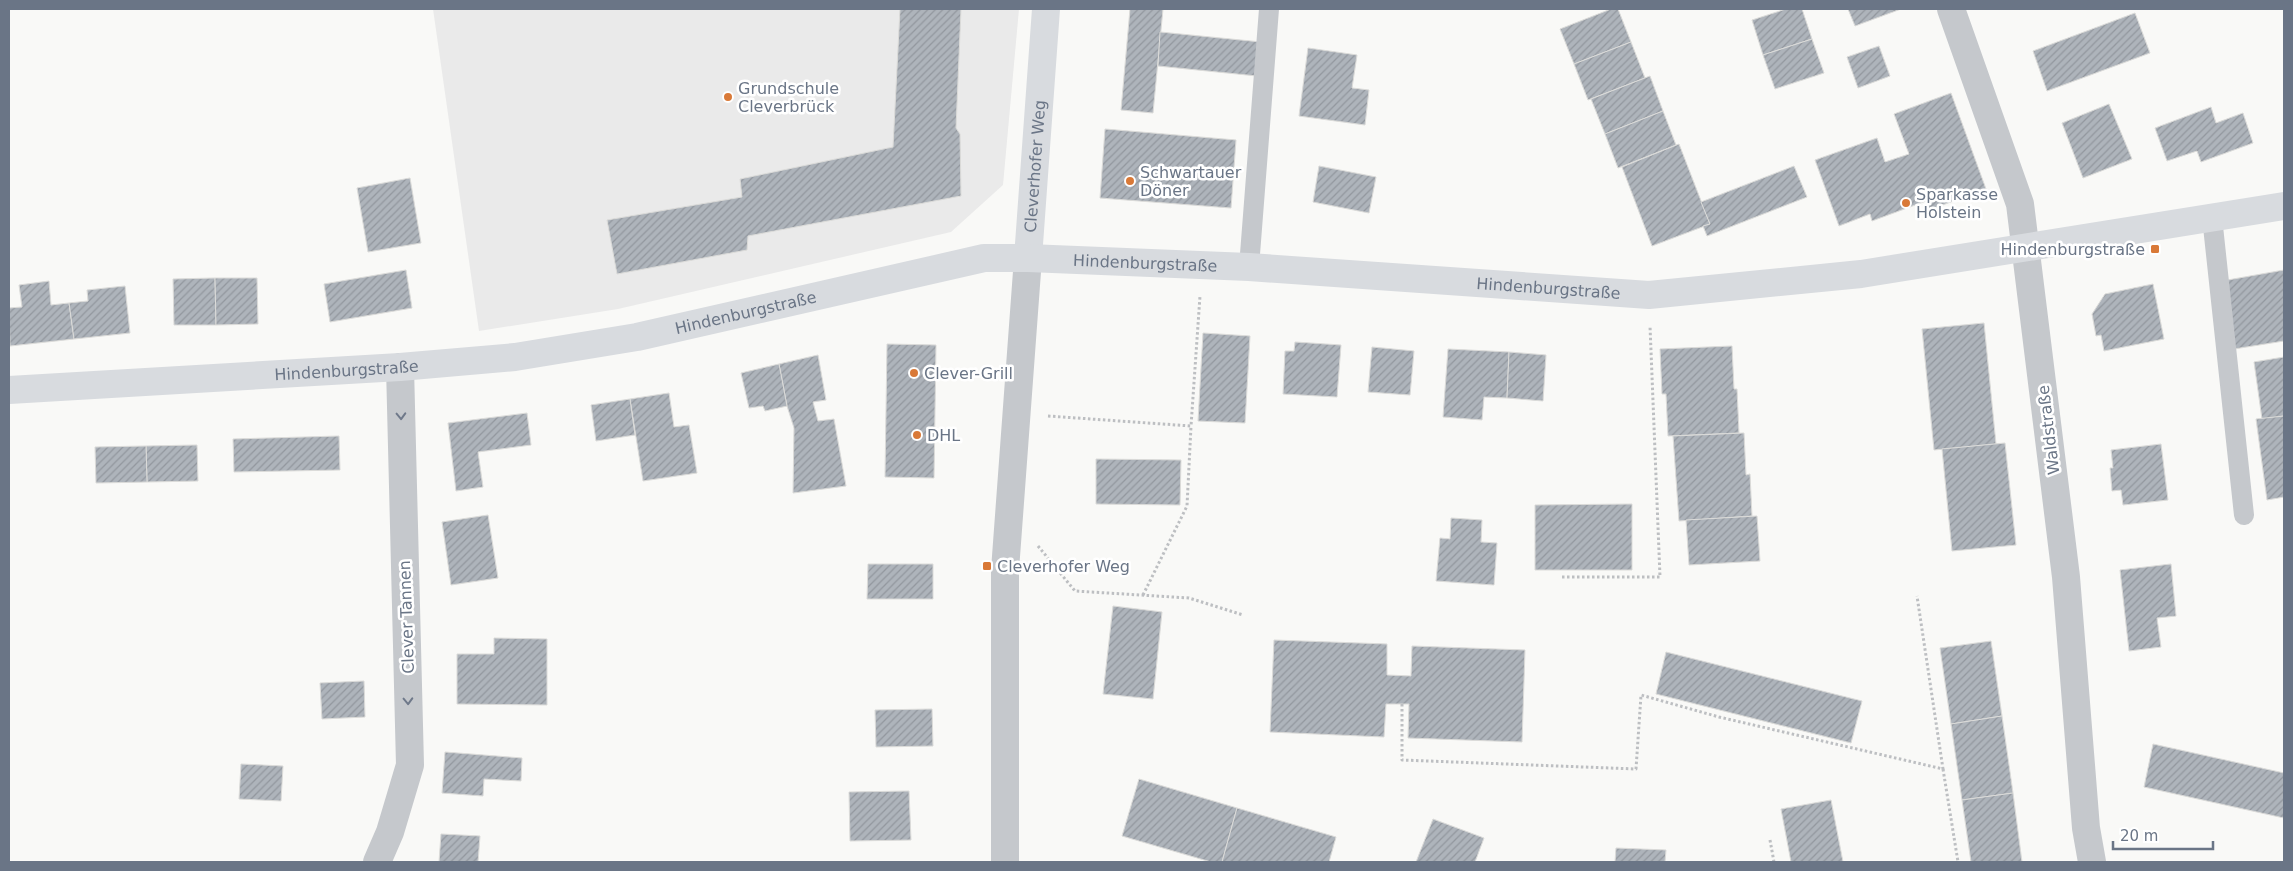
<svg xmlns="http://www.w3.org/2000/svg" width="2293" height="871" viewBox="0 0 2293 871" font-family="'DejaVu Sans',sans-serif">
  <style>
    .built { fill: #eaeaea }
    .building { fill: url(#building-hatch); stroke: #dbdbd9 }
    .lines { fill: none; stroke-linecap: round; stroke-linejoin: round }
    .path { stroke: #bdbfc2; stroke-width: 3; stroke-dasharray: 2.5 2.5; stroke-linecap: butt }
    .lane { stroke: #c5c8cc; stroke-width: 20 }
    .street { stroke: #c5c8cc; stroke-width: 28 }
    .secondary { stroke: #d8dbdf; stroke-width: 28 }
    .oneway { stroke: #6f798a }
    .poi-dot { fill: #d97937; stroke: #fff; stroke-width: 2 }
    .labels { text-anchor: middle; stroke-width: 5; stroke-linejoin: round; paint-order: stroke }
    .poi-label { font-size: 16px; fill: #6a7586; stroke: #fff; text-anchor: start }
    .street-label { font-size: 16px; fill: #6a7586; stroke: #fff }
  </style>
  <defs>
    <pattern id="building-hatch" width="6" height="6" patternUnits="userSpaceOnUse" patternTransform="scale(1.25)"><rect width="6" height="6" fill="#aeb4bb"/><path d="M-1 1l2-2M0 6l6-6M5 7l2-2" fill="none" stroke="#92979e"/></pattern>
  </defs>
  <rect width="100%" height="100%" fill="#f9f9f7"/>
  <!-- built -->
  <path class="built" d="M433 9H1019L1003 185 951 232 618 309 479 331Z"/>
  <!-- building -->
  <g class="building">
    <path d="M900 9H961L956 128 960 134 961 196 748 236 747 250 617 274 607 220 742 197 740 179 893 147Z"/>
    <path d="M1130 9H1163L1153 113 1121 110Z"/>
    <path d="M1611 9H1618L1631 42 1574 64 1560 29Z"/>
    <path d="M1786 9H1802L1812 39 1763 55 1752 20Z"/>
    <path d="M1848 9H1901L1855 26Z"/>
    <path d="M2135 13 2150 53 2047 91 2033 51Z"/>
    <path d="M1160 32 1261 42 1257 76 1158 66Z"/>
    <path d="M1812 39 1824 73 1775 89 1763 55Z"/>
    <path d="M1631 42 1645 78 1588 100 1574 64Z"/>
    <path d="M1879 46 1890 76 1858 88 1847 57Z"/>
    <path d="M1308 48 1357 55 1352 88 1369 90 1365 125 1299 116Z"/>
    <path d="M1650 76 1663 111 1605 134 1591 99Z"/>
    <path d="M1951 93 1986 189 1929 210 1926 201 1872 221 1870 214 1839 226 1815 160 1877 138 1885 162 1909 154 1894 114Z"/>
    <path d="M2109 104 2132 159 2083 178 2062 123Z"/>
    <path d="M2211 107 2216 123 2243 113 2253 143 2201 162 2197 151 2167 161 2155 128Z"/>
    <path d="M1663 111 1676 145 1618 168 1605 134Z"/>
    <path d="M1105 129 1236 140 1231 208 1100 198Z"/>
    <path d="M1679 144 1710 224 1652 246 1622 167Z"/>
    <path d="M1319 166 1376 177 1369 213 1313 202Z"/>
    <path d="M1794 166 1807 197 1707 236 1703 226 1710 224 1701 202Z"/>
    <path d="M410 178 421 243 368 252 357 188Z"/>
    <path d="M406 270 412 308 330 322 324 284Z"/>
    <path d="M2284 270V341L2234 349 2222 281Z"/>
    <path d="M215 278 216 325H174L173 279Z"/>
    <path d="M215 278H257L258 324 216 325Z"/>
    <path d="M49 281 51 305 69 303 74 339 10 346 9 308 22 307 19 285Z"/>
    <path d="M2153 284 2164 339 2104 351 2101 335 2096 336 2092 314 2105 294Z"/>
    <path d="M125 286 130 333 74 339 69 303 88 301 87 290Z"/>
    <path d="M1984 323 1996 444 1934 450 1922 329Z"/>
    <path d="M1203 333 1250 336 1245 423 1198 421Z"/>
    <path d="M1295 342 1341 345 1337 397 1283 394 1285 351H1294Z"/>
    <path d="M887 344 936 345 934 478 885 477Z"/>
    <path d="M1732 346 1734 389H1737L1739 433 1668 436 1666 394H1662L1660 349Z"/>
    <path d="M1372 347 1414 351 1410 395 1368 392Z"/>
    <path d="M1448 349 1509 352 1507 398 1484 397 1482 420 1443 417Z"/>
    <path d="M1509 352 1546 355 1543 401 1507 398Z"/>
    <path d="M818 355 826 400 813 402 818 421 834 419 846 486 793 493 794 428 787 406 779 364Z"/>
    <path d="M2284 357V416L2262 419 2254 362Z"/>
    <path d="M779 364 787 406 765 411 763 406 749 408 741 373Z"/>
    <path d="M669 393 674 427 689 425 697 473 643 481 630 399Z"/>
    <path d="M630 399 635 435 596 441 591 405Z"/>
    <path d="M527 413 531 445 478 452 483 487 456 491 448 423Z"/>
    <path d="M2284 416V497L2267 500 2256 419Z"/>
    <path d="M1744 433 1746 475 1750 474 1752 516 1679 521 1673 436Z"/>
    <path d="M339 436 340 470 234 472 233 439Z"/>
    <path d="M2005 443 2016 545 1952 551 1942 449Z"/>
    <path d="M2161 444 2168 500 2123 505 2121 490 2112 491 2110 468H2113L2111 450Z"/>
    <path d="M197 445 198 481 147 482 146 446Z"/>
    <path d="M146 446 147 482 96 483 95 447Z"/>
    <path d="M1096 459 1181 460 1180 505 1096 504Z"/>
    <path d="M1632 504V570H1535V505Z"/>
    <path d="M488 515 498 578 451 585 442 522Z"/>
    <path d="M1757 516 1760 561 1689 565 1686 520Z"/>
    <path d="M1451 518 1482 520 1481 542 1497 543 1494 585 1436 581 1440 538 1450 539Z"/>
    <path d="M868 564H933V599H867Z"/>
    <path d="M2171 564 2176 616 2157 618 2161 647 2129 651 2120 570Z"/>
    <path d="M1113 606 1162 612 1153 699 1103 694Z"/>
    <path d="M494 638 547 639V705L457 704V654H494Z"/>
    <path d="M1274 640 1387 644V675L1411 676 1412 646 1525 650 1522 742 1408 738 1409 704H1386L1384 737 1270 732Z"/>
    <path d="M1991 641 2002 716 1951 724 1940 648Z"/>
    <path d="M1666 652 1862 701 1851 743 1656 694Z"/>
    <path d="M364 681 365 717 322 719 320 683Z"/>
    <path d="M932 709 933 746 876 747 875 710Z"/>
    <path d="M2002 716 2013 793 1962 800 1951 724Z"/>
    <path d="M2153 744 2284 773V818L2144 787Z"/>
    <path d="M445 752 522 758 521 781 484 779 483 796 442 793Z"/>
    <path d="M241 764 283 766 281 801 239 799Z"/>
    <path d="M1139 779 1237 808 1222 862H1211L1122 836Z"/>
    <path d="M909 791 911 840 850 841 849 792Z"/>
    <path d="M2013 793 2022 862H1971L1962 800Z"/>
    <path d="M1831 800 1843 862H1791L1781 809Z"/>
    <path d="M1237 808 1336 837 1329 862H1222Z"/>
    <path d="M1433 819 1484 838 1475 862H1416Z"/>
    <path d="M441 834 480 836 478 862H439Z"/>
    <path d="M1616 848 1666 850 1665 862H1615Z"/>
  </g>
  <g class="lines">
    <!-- path -->
    <g class="path">
      <path d="M1048 416 1191 426 1200 296"/>
      <path d="M1038 546 1075 591 1189 598 1243 615"/>
      <path d="M1562 577H1660L1650 326"/>
      <path d="M1143 595 1187 506 1191 426"/>
      <path d="M1402 704V760L1636 769 1641 695 1719 717 1943 769 1917 596"/>
      <path d="M1943 769 1958 862"/>
      <path d="M1770 840 1774 862"/>
    </g>
    <!-- lane -->
    <g class="lane">
      <path d="M2212 217 2244 515"/>
      <path d="M1249 267 1269 9"/>
    </g>
    <!-- street -->
    <g class="street">
      <path d="M1951 9 2020 204 2066 577 2086 828 2092 862"/>
      <path d="M377 862 390 832 410 765 400 367"/>
      <path d="M1005 862V570L1028 258"/>
    </g>
    <!-- secondary -->
    <g class="secondary">
      <path id="s1" d="M1028 258 1046 9"/>
      <path id="s2" d="M9 390 400 367 515 357 637 337 984 258H1028L1249 267 1649 295 1861 274 2284 206"/>
    </g>
  </g>
  <!-- one-way arrows -->
  <defs><path id="oneway-chevron" d="M-2-3.5L2.5 0L-2 3.5" fill="none" stroke-width="1.6" stroke-linecap="round" stroke-linejoin="round" transform="scale(1.25)"/></defs>
  <g class="oneway">
    <use href="#oneway-chevron" transform="translate(401 416) rotate(88)"/>
    <use href="#oneway-chevron" transform="translate(408 701) rotate(88)"/>
  </g>
  <!-- markers -->
  <g class="poi-dot">
    <circle cx="728" cy="97" r="5"/>
    <circle cx="1130" cy="181" r="5"/>
    <circle cx="1906" cy="203" r="5"/>
    <rect x="2150" y="244" width="10" height="10" rx="2.5"/>
    <circle cx="914" cy="373" r="5"/>
    <circle cx="917" cy="435" r="5"/>
    <rect x="982" y="561" width="10" height="10" rx="2.5"/>
  </g>
  <g class="labels">
    <!-- poi labels -->
    <g class="poi-label">
      <text x="738" y="94">Grundschule<tspan x="738" dy="18">Cleverbrück</tspan></text>
      <text x="1140" y="178">Schwartauer<tspan x="1140" dy="18">Döner</tspan></text>
      <text x="1916" y="200">Sparkasse<tspan x="1916" dy="18">Holstein</tspan></text>
      <text x="2145" y="255" text-anchor="end">Hindenburgstraße</text>
      <text x="924" y="379">Clever-Grill</text>
      <text x="927" y="441">DHL</text>
      <text x="997" y="572">Cleverhofer Weg</text>
    </g>
    <!-- street labels -->
    <g class="street-label">
      <text dy="6" stroke="none"><textPath href="#s1" startOffset="92">Cleverhofer Weg</textPath></text>
      <text dy="6" stroke="none"><textPath href="#s2" startOffset="1148">Hindenburgstraße</textPath></text>
      <text dy="6" stroke="none"><textPath href="#s2" startOffset="1552">Hindenburgstraße</textPath></text>
      <text dy="6" stroke="none"><textPath href="#s2" startOffset="742">Hindenburgstraße</textPath></text>
      <text dy="6" stroke="none"><textPath href="#s2" startOffset="338">Hindenburgstraße</textPath></text>
      <text transform="translate(2048 430) rotate(-97)" y="6">Waldstraße</text>
      <text transform="translate(406 617) rotate(-92)" y="6">Clever Tannen</text>
    </g>
  </g>
  <!-- border -->
  <rect width="2293" height="871" fill="none" stroke="#6a7586" stroke-width="20"/>
  <!-- scale -->
  <path d="M2113 841v8h100v-8" fill="none" stroke="#6a7586" stroke-width="2.5"/>
  <text x="2120" y="841" font-size="15" fill="#6a7586" stroke="#ffffff" stroke-width="4" paint-order="stroke">20 m</text>
</svg>
